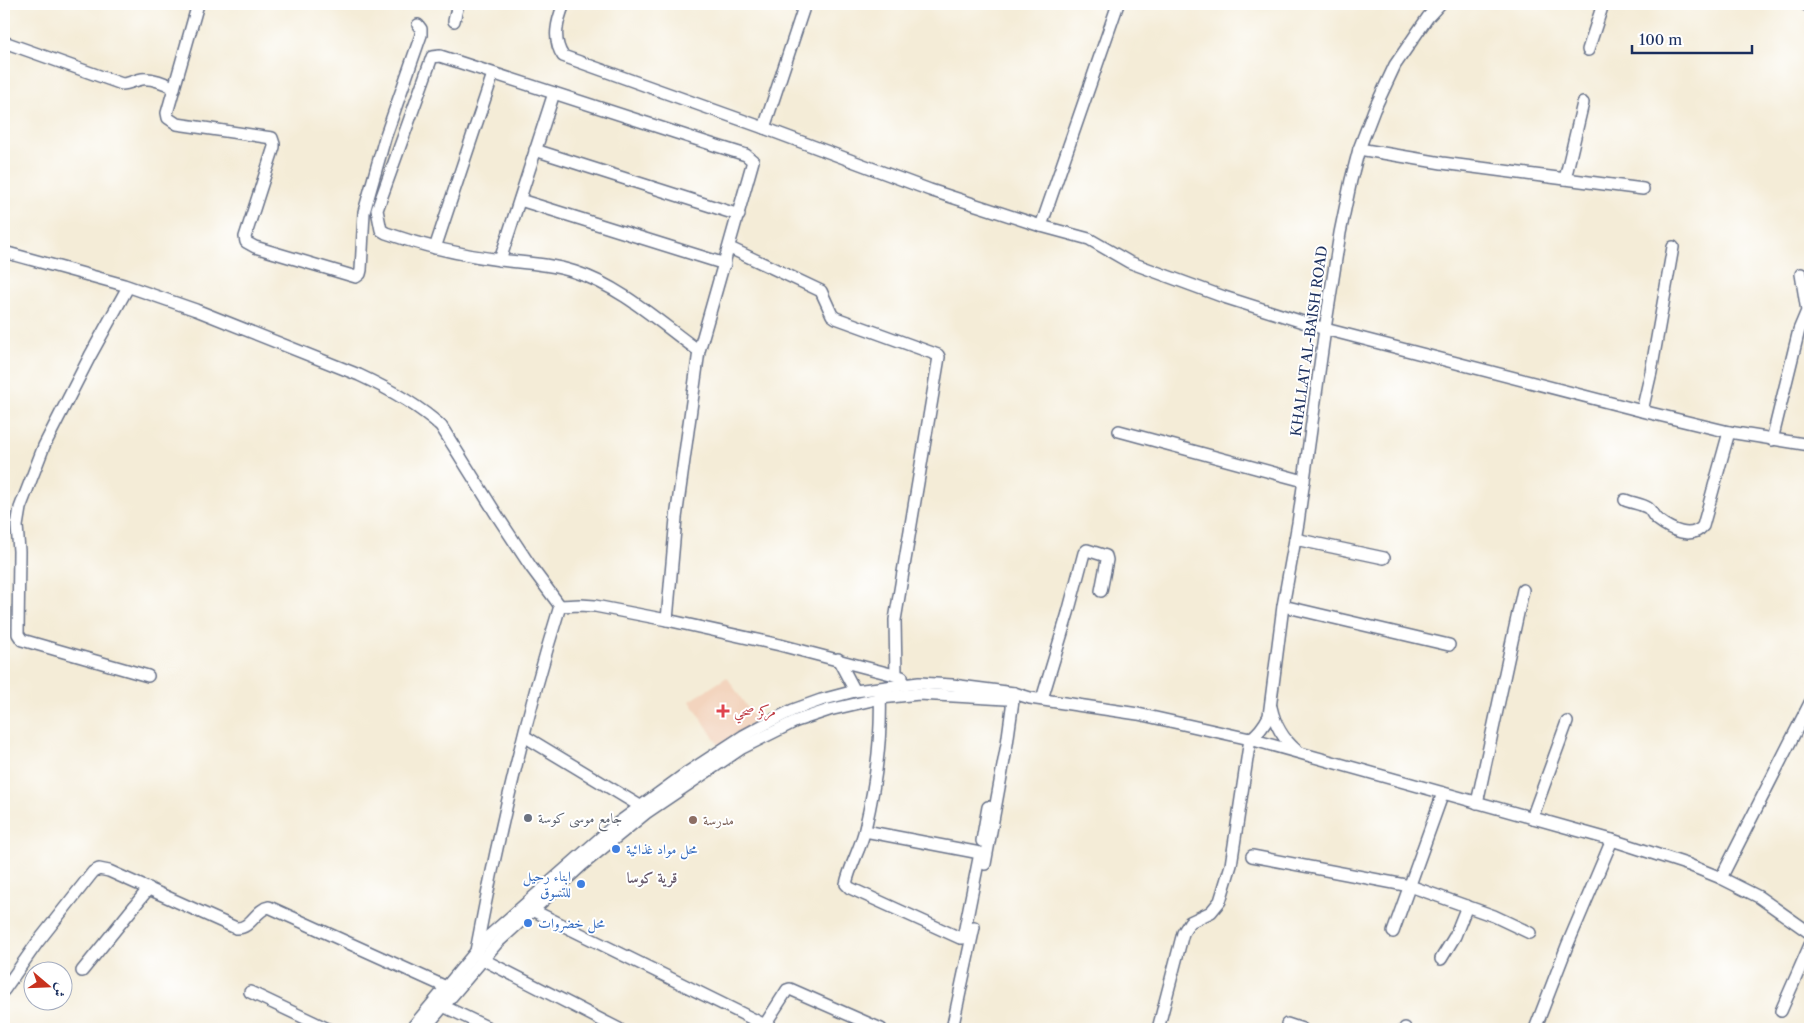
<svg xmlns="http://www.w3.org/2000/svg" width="1814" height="1033" viewBox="0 0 1814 1033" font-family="'Libre Caslon Text',Amiri,serif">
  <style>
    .built { fill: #f3d4be }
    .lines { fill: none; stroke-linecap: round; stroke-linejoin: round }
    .minor-casing { stroke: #677188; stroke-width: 14 }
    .minor { stroke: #fff; stroke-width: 11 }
    .health-dot { fill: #e0444e; stroke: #fff; stroke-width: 2 }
    .worship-dot { fill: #6b7280; stroke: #fff; stroke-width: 2 }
    .education-dot { fill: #8d6e63; stroke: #fff; stroke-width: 2 }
    .shop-dot { fill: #3f7fe0; stroke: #fff; stroke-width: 2 }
    .labels { text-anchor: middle; stroke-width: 4; stroke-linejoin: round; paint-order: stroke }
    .street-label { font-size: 14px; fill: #1b2f5e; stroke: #fff }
    .health-label { font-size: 14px; fill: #be3a42; stroke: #fff; text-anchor: start }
    .worship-label { font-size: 14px; fill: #5b616d; stroke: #fff; text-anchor: start }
    .education-label { font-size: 14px; fill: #785e54; stroke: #fff; text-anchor: start }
    .shop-label { font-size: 14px; fill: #366cbe; stroke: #fff; text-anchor: start }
    .neighbourhood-label { font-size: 15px; font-weight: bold; fill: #695c6e; stroke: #fff }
  </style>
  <rect width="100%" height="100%" fill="#fff"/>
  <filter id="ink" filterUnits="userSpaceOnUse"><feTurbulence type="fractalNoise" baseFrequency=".02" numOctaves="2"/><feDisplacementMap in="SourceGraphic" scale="10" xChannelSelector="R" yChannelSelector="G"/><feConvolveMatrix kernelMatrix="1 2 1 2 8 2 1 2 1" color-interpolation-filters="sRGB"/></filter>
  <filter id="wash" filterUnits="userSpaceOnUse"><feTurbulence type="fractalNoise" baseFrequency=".0096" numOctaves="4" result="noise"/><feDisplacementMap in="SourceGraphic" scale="20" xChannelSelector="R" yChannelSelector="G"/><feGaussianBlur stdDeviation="1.12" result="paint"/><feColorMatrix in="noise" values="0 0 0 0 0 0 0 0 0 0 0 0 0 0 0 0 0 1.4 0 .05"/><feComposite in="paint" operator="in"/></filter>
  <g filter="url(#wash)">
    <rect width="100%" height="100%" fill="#f4ecd7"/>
    <!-- built -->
    <path class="built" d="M727 677 756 721 719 746 690 701Z"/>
  </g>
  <g filter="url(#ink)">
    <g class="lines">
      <defs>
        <g id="minor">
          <path d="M198 4 167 113 168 118 177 124 272 138 274 144V147L245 237 246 242 255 247 356 277 360 274 361 270 364 212 385 138 421 35V29L418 25"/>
          <path d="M564 4C557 21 552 40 563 56L764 128"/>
          <path d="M805 4 764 128 930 190 1041 226 1089 239 1129 262 1224 297 1325 329 1642 411 1729 432 1810 445"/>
          <path d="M1805 4 1810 7"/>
          <path d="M454 21 458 4"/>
          <path d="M4 42 122 84C129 84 135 80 142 79 152 78 166 83 174 88"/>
          <path d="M1588 50 1603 4"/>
          <path d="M1359 149 1442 163 1643 189"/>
          <path d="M535 150 739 215"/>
          <path d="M1565 179 1583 103"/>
          <path d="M520 200 725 264"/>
          <path d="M1041 226 1118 4"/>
          <path d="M435 248 493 74"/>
          <path d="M730 248 821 291 832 315 836 318 938 355 939 357 895 620 896 675"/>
          <path d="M4 252 124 285 196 310 359 375C387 388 418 405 441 426L498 517 531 567 560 606"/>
          <path d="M500 260 554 93"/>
          <path d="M128 287 90 356 44 446 20 508 17 526 19 551 18 634 22 640 148 676"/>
          <path d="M1642 411 1651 372 1673 247"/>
          <path d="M1119 431 1304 481"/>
          <path d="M1772 440 1799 330 1807 311 1801 274"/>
          <path d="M1625 500C1632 503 1642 504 1648 508 1652 511 1653 517 1658 520 1671 530 1691 540 1703 526L1729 432"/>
          <path d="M1295 539 1384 558"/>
          <path d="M560 606 580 605 595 606 667 620 780 645 902 677"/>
          <path d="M1283 606 1449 645"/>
          <path d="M667 620 676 518 699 351 753 161 746 155 714 145 440 56 432 57 377 210 381 230 386 233C423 246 461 255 500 260 526 263 551 264 575 272 622 287 660 323 699 351"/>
          <path d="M838 659 855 691"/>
          <path d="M1042 699 1068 613 1084 553 1087 550 1106 556 1107 560 1101 591"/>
          <path d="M1271 707C1275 725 1282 738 1296 750"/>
          <path d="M524 736 640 806"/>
          <path d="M1477 803 1523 590"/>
          <path d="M1532 818 1567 722"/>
          <path d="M865 831 980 853 963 938H960L850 888 846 884C850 865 861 848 865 829 876 783 882 738 880 691"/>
          <path d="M982 841 988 807"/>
          <path d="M1252 856 1410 886 1494 916 1530 933"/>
          <path d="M985 864 1007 744 1014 693"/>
          <path d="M1721 878 1810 703"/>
          <path d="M532 910 765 1025"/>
          <path d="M1393 932 1443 793"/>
          <path d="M476 951C498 835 525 719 560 606"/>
          <path d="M482 959 619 1029"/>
          <path d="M1441 959 1455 936 1467 906"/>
          <path d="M82 971 149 888"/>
          <path d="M4 990 37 943 93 872 99 869 109 871 236 928C251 929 256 909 269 907L446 987"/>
          <path d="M250 992 328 1029"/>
          <path d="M443 1006 491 1029"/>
          <path d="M1781 1011 1810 945"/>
          <path d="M1287 1024 1302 1029"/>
          <path d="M411 1029 489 936 614 826 688 772 743 736 773 720 793 710 821 700 855 691 919 683 952 685 1014 693 1030 698 1138 714 1250 739 1612 840 1689 865 1721 878 1759 897 1810 933"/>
          <path d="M424 1029 497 943 582 865 646 813 742 748 796 721 829 710 881 698 919 694 1006 699"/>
          <path d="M762 1029 787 990 790 989 881 1029"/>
          <path d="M952 1029 974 927"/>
          <path d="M1158 1029 1183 933 1190 922 1211 912 1220 901 1231 865 1250 739C1259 733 1264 726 1269 716L1283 606 1298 523 1325 329 1340 233 1351 180 1359 149 1374 110 1395 65 1428 17 1440 4"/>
          <path d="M1405 1029V1028"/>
          <path d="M1535 1029 1567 946 1612 840"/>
        </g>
      </defs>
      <!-- minor casing -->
      <use href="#minor" class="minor-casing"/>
      <!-- minor -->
      <use href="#minor" class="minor"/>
    </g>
  </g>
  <!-- markers -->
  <path class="health-dot" d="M720.5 703.5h5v5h5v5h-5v5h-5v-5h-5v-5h5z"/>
  <circle class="worship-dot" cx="528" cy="818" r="5"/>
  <circle class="education-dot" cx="693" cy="820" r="5"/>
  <g class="shop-dot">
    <circle cx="616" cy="849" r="5"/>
    <circle cx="581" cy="884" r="5"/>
    <circle cx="528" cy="923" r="5"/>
  </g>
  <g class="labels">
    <!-- street labels -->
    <g class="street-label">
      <text transform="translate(1309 341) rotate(-82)" y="5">KHALLAT AL-BAISH ROAD</text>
    </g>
    <!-- health labels -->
    <g class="health-label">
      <text x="734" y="716">مركز صحي</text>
    </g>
    <!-- worship labels -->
    <g class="worship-label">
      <text x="538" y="823">جامع موسى كوسة</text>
    </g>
    <!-- education labels -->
    <g class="education-label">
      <text x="703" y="825">مدرسة</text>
    </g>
    <!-- shop labels -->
    <g class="shop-label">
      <text x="626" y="854">محل مواد غذائية</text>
      <text x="571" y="881" text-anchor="end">ابناء رحيل<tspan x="571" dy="16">للتسوق</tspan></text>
      <text x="538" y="928">محل خضروات</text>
    </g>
    <!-- neighbourhood labels -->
    <g class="neighbourhood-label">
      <text x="652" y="883">قرية كوسا</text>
    </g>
  </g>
  <!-- margin -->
  <rect width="1814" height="1033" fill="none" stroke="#fff" stroke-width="20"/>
  <!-- north arrow -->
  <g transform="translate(48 986) rotate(109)"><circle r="24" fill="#ffffff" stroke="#a4acbf"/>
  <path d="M0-4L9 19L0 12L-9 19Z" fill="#c8321e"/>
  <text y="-8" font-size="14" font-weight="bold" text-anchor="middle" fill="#1b2f5e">ش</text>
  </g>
  <!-- scale -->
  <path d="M1632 45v8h120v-8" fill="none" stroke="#1b2f5e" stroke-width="2.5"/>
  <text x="1639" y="45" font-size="15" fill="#1b2f5e" stroke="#ffffff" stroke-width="4" paint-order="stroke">100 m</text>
</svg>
